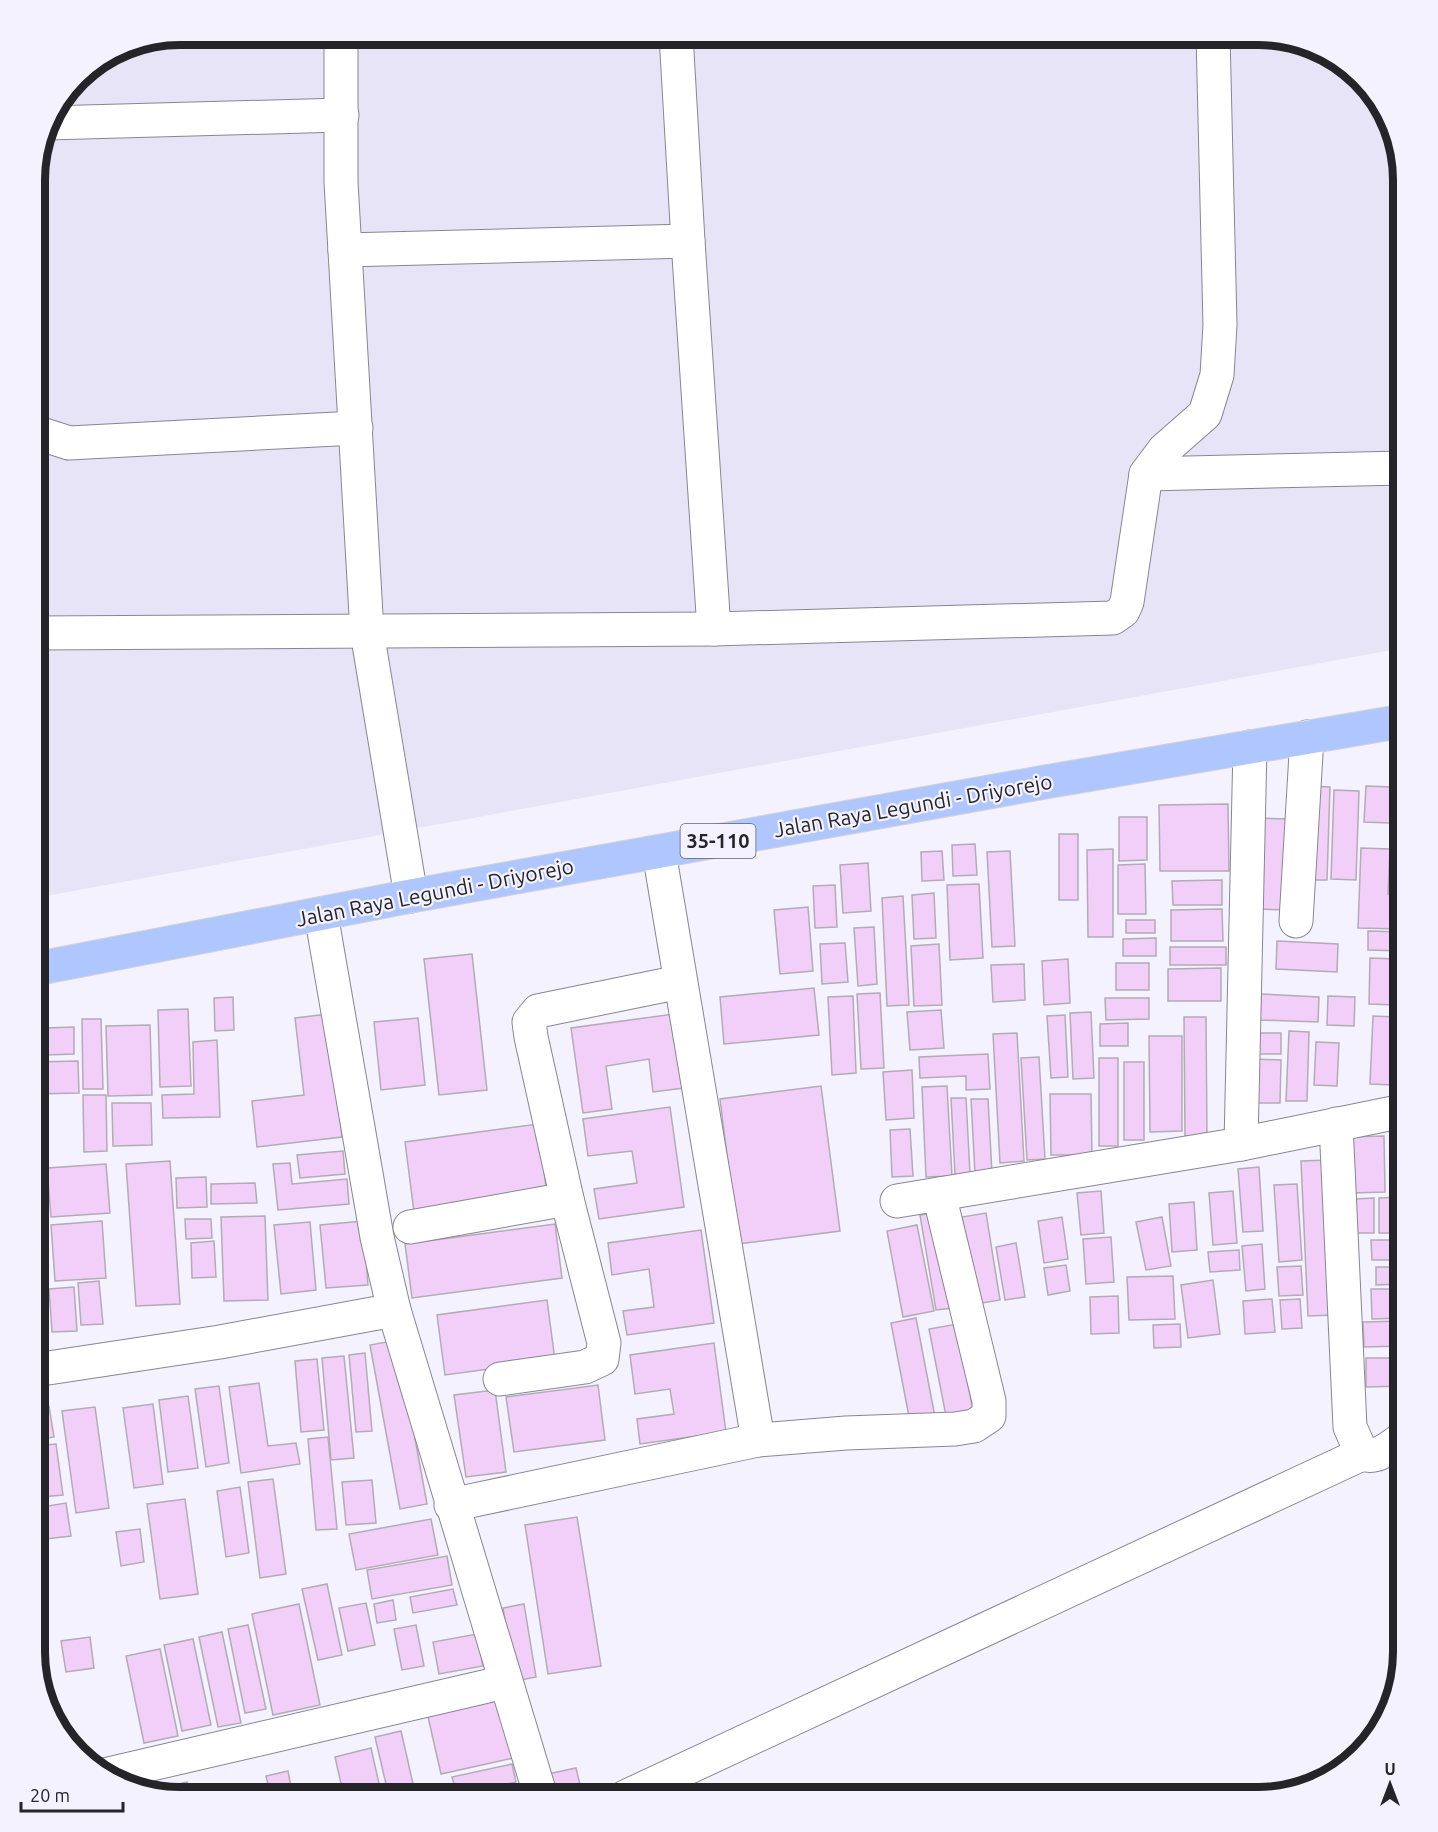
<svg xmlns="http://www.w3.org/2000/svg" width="1438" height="1832" viewBox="0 0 1438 1832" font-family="Ubuntu,sans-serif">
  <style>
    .built { fill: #e7e4f8 }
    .building { fill: #f1cff8; stroke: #b3abb5; stroke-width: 1.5 }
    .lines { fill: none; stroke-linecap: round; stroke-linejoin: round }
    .minor-casing { stroke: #888691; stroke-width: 35 }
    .major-casing { stroke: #d3d3d4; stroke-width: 35 }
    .minor { stroke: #fff; stroke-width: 33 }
    .major { stroke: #afc6fe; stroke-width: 33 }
    .labels { text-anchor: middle; stroke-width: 4.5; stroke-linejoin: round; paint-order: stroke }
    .shield { fill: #f4f2fe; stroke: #636268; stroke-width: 1.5 }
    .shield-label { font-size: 20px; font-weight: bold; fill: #252428 }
    .street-label { font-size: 21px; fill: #252428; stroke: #f4f2fe }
    .rim { fill: none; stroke: #252428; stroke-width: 8 }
  </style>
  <rect width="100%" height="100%" fill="#f4f2fe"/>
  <!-- built -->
  <path class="built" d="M180 35H1267L1331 54 1379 99 1403 180V648L35 898V170L50 115 84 71 125 45Z"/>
  <!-- building -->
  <g class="building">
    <path d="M1308 786 1330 787 1327 880H1304Z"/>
    <path d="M1366 786 1392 787 1390 823 1364 822Z"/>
    <path d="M1334 790 1359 791 1356 880 1331 879Z"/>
    <path d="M1228 804 1229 871H1160L1159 805Z"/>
    <path d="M1119 817H1147V860L1119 861Z"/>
    <path d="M1254 818 1294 819 1291 910 1251 909Z"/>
    <rect x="1059" y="834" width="19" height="66"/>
    <path d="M975 844 977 875 953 876 952 845Z"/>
    <path d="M1361 848 1390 849 1388 894H1403V929L1358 928Z"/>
    <path d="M1113 849V937H1088L1087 850Z"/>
    <path d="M942 851 944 880 922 881 921 852Z"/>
    <path d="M1010 851 1015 946 992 947 987 852Z"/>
    <path d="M868 863 871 911 843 913 840 865Z"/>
    <path d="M1145 864 1146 914H1118V865Z"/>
    <path d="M1222 880V905H1173L1172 881Z"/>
    <path d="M979 884 983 958 950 960 947 885Z"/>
    <path d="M835 885 837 927 815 928 813 886Z"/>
    <path d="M934 893 936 938 914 939 912 895Z"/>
    <path d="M903 896 909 1005 887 1006 882 898Z"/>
    <path d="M808 907 813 971 780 974 774 910Z"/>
    <path d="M1222 909 1223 941H1171V910Z"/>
    <rect x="1126" y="920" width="29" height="13"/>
    <path d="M874 927 877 984 858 986 854 928Z"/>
    <path d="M1368 931 1403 932V951L1368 950Z"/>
    <path d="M1156 938V956H1123V939Z"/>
    <path d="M1277 941 1338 944 1337 972 1276 969Z"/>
    <path d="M845 943 848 982 822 984 820 944Z"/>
    <path d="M939 944 942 1005 914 1006 911 946Z"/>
    <rect x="1170" y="947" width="56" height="18"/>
    <path d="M472 954 487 1090 439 1095 424 959Z"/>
    <path d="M1370 958 1397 959 1395 1005 1369 1004Z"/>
    <path d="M1068 959 1070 1003 1044 1005 1042 961Z"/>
    <rect x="1116" y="963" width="33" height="27"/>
    <path d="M1024 964 1025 1000 993 1002 991 965Z"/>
    <path d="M1221 968V1001H1168V969Z"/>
    <path d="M814 988 819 1035 724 1044 720 997Z"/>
    <path d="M880 993 884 1068 861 1069 857 994Z"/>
    <path d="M1261 994 1319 997 1318 1022 1260 1020Z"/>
    <path d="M853 996 856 1073 832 1075 828 997Z"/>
    <path d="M1328 996 1355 997 1354 1026 1327 1025Z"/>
    <path d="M233 997 234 1030 215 1031 214 998Z"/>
    <path d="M1105 998H1149V1019L1106 1020Z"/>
    <path d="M188 1009 191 1086 160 1087 158 1010Z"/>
    <path d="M941 1010 944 1048 910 1050 907 1012Z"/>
    <path d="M1091 1012 1094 1078 1073 1079 1070 1013Z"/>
    <path d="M328 1014 342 1137 257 1147 252 1101 304 1095 295 1018Z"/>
    <path d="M674 1014 684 1088 653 1092 649 1059 606 1066 612 1109 583 1113 571 1028Z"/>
    <path d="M1065 1015 1068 1077 1051 1078 1047 1016Z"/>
    <path d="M1373 1016 1396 1017 1393 1085 1370 1084Z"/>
    <path d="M1184 1017H1206L1207 1136H1185Z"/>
    <path d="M418 1018 425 1085 381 1090 374 1022Z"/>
    <path d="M82 1019H101L103 1089H83Z"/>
    <path d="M1401 1021H1403V1082H1398Z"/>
    <path d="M1128 1023V1046H1100V1024Z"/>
    <path d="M150 1025 152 1095 108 1096 106 1026Z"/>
    <path d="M74 1027V1054L45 1055V1028Z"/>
    <path d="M1289 1031 1309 1032 1307 1101H1286Z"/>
    <path d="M1017 1033 1024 1161 1000 1163 993 1034Z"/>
    <path d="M1256 1033H1281V1054H1255Z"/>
    <path d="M1149 1036H1182V1131L1150 1132Z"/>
    <path d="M217 1040 220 1117 163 1118 162 1095 194 1094 193 1042Z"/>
    <path d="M1316 1042 1339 1043 1337 1086 1314 1085Z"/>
    <path d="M988 1054 990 1089 966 1090V1076L920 1078 919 1057Z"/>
    <path d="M1039 1057 1045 1159 1027 1160 1021 1058Z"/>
    <rect x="1099" y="1058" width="19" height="88"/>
    <path d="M1253 1059 1281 1060 1280 1103H1252Z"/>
    <path d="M78 1061 79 1093 35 1094V1062Z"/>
    <rect x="1124" y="1062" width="20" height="78"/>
    <path d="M912 1070 914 1118 886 1120 883 1072Z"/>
    <path d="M821 1086 840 1231 738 1244 720 1099Z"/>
    <path d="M947 1086 952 1176 926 1177 922 1087Z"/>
    <path d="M1050 1094H1091L1092 1155H1051Z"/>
    <path d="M83 1095H106L107 1151 84 1152Z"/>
    <path d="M951 1098H966L970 1174 955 1175Z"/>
    <path d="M971 1099H988L992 1174H975Z"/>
    <path d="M112 1103H151L152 1145 113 1146Z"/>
    <path d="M670 1107 684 1207 599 1219 594 1189 637 1183 632 1151 588 1156 583 1119Z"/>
    <path d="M538 1124 547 1195 414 1212 405 1142Z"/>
    <path d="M910 1129 913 1176 892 1177 890 1130Z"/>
    <path d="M1384 1136 1385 1192 1351 1193 1350 1137Z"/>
    <path d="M343 1151 345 1174 300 1178 297 1155Z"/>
    <path d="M1329 1160 1336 1315 1308 1316 1301 1161Z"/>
    <path d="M170 1161 180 1304 136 1306 126 1164Z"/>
    <path d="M290 1163 292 1184 347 1179 349 1204 278 1210 273 1164Z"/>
    <path d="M106 1164 110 1213 51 1217 47 1168Z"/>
    <path d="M1259 1167 1263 1231 1243 1232 1238 1169Z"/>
    <path d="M206 1177 207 1207 177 1208 176 1178Z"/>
    <path d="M255 1183 257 1203 211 1204V1184Z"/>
    <path d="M1297 1184 1302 1260 1279 1262 1274 1185Z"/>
    <path d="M1101 1191 1104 1233 1081 1235 1077 1193Z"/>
    <path d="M1233 1191 1237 1243 1213 1245 1209 1193Z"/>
    <path d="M1403 1197V1233H1379V1198Z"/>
    <path d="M1374 1198V1233H1354V1199Z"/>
    <path d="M1194 1202 1197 1250 1172 1252 1169 1204Z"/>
    <path d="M938 1212 953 1308 936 1310 920 1215Z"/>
    <path d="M986 1213 1000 1300 976 1304 962 1217Z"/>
    <path d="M265 1216 268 1300 224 1301 221 1217Z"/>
    <path d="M1062 1217 1068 1259 1044 1263 1038 1221Z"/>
    <path d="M1162 1217 1171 1266 1146 1270 1136 1222Z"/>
    <path d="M185 1219H211L212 1238 186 1239Z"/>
    <path d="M102 1221 106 1278 55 1281 51 1225Z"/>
    <path d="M363 1221 368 1285 326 1288 320 1225Z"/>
    <path d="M310 1222 316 1290 281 1294 274 1225Z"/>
    <path d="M555 1224 562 1278 412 1298 405 1244Z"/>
    <path d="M917 1225 934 1311 903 1317 887 1231Z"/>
    <path d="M701 1230 714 1323 627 1335 623 1311 654 1307 649 1269 612 1275 608 1243Z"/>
    <path d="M35 1233H37L44 1331 35 1332Z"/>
    <path d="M1111 1237 1114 1282 1086 1284 1083 1239Z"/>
    <path d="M1371 1240H1403V1260H1372Z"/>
    <path d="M214 1241 216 1277 192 1278 191 1243Z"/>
    <path d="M1016 1243 1025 1297 1005 1300 996 1247Z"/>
    <path d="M1262 1244 1265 1289 1246 1291 1242 1246Z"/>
    <path d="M1239 1250 1240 1270 1210 1272 1208 1252Z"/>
    <path d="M1066 1265 1070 1291 1048 1295 1044 1268Z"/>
    <path d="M1301 1266 1303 1295 1279 1296 1277 1267Z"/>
    <path d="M1376 1267H1403V1284L1376 1285Z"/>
    <path d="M1173 1276 1175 1319 1129 1320 1127 1277Z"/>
    <path d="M1213 1280 1220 1334 1188 1338 1181 1285Z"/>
    <path d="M99 1281 103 1324 81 1325 78 1283Z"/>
    <path d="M74 1287 77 1331 52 1332 49 1289Z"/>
    <path d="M1371 1289H1403V1318L1372 1319Z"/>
    <path d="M1118 1296 1119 1333 1091 1334 1090 1297Z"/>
    <path d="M1272 1299 1275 1332 1245 1334 1243 1301Z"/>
    <path d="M1300 1299 1302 1328 1282 1329 1280 1300Z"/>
    <path d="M547 1300 555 1360 445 1375 437 1315Z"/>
    <path d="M916 1318 936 1422 911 1427 891 1323Z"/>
    <path d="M1403 1321V1346L1364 1347 1363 1322Z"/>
    <path d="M957 1324 974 1416 947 1421 929 1329Z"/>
    <path d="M1180 1324 1181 1347 1154 1348 1153 1325Z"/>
    <path d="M397 1340 427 1504 400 1509 370 1345Z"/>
    <path d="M714 1343 726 1432 640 1444 637 1419 674 1414 670 1389 635 1394 630 1355Z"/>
    <path d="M365 1353 372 1431 356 1432 349 1355Z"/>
    <path d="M344 1356 354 1458 331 1460 322 1358Z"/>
    <path d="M1366 1358H1403V1386L1366 1387Z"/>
    <path d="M317 1359 324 1430 301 1432 295 1361Z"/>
    <path d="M259 1383 268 1446 296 1443 300 1464 241 1473 229 1387Z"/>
    <path d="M598 1385 605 1440 514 1452 506 1397Z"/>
    <path d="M219 1386 229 1463 206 1467 195 1389Z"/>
    <path d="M495 1390 506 1472 466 1477 454 1395Z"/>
    <path d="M188 1396 198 1468 168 1472 159 1400Z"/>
    <path d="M153 1404 163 1484 134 1488 123 1408Z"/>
    <path d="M49 1406 54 1437 35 1440V1408Z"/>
    <path d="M95 1407 109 1508 76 1513 62 1411Z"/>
    <path d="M328 1437 337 1529 316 1530 308 1439Z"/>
    <path d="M56 1444 63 1495 41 1497 35 1446Z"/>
    <path d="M273 1479 286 1574 260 1578 248 1482Z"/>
    <path d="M372 1480 376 1523 346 1525 342 1482Z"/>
    <path d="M240 1487 249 1553 226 1557 217 1491Z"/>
    <path d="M185 1499 198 1594 160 1599 147 1504Z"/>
    <path d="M66 1503 71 1536 46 1539 41 1507Z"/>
    <path d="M577 1517 601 1666 548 1674 525 1525Z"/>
    <path d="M431 1519 438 1555 356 1570 349 1534Z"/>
    <path d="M140 1529 144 1562 121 1566 116 1532Z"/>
    <path d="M447 1556 452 1585 372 1599 367 1570Z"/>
    <path d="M327 1584 342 1655 318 1660 302 1589Z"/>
    <path d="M453 1589 457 1605 413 1613 410 1597Z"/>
    <path d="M393 1600 396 1620 377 1623 374 1604Z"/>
    <path d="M366 1603 375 1645 348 1651 339 1608Z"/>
    <path d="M299 1604 320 1705 273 1715 252 1614Z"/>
    <path d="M524 1604 536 1677 515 1681 503 1608Z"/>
    <path d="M248 1625 266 1709 245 1713 228 1629Z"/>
    <path d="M416 1625 424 1666 402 1670 394 1629Z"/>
    <path d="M222 1632 241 1723 218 1727 199 1637Z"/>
    <path d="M477 1634 483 1666 439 1674 433 1642Z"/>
    <path d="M90 1637 94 1668 66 1672 61 1641Z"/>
    <path d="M193 1639 211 1725 182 1731 164 1645Z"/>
    <path d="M160 1649 178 1736 144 1743 126 1656Z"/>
    <path d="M498 1692 513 1758 441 1774 426 1708Z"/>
    <path d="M401 1731 416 1797H389L375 1737Z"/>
    <path d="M371 1748 382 1797H344L335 1757Z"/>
    <path d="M512 1764 516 1782 457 1795 452 1777Z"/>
    <path d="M576 1768 583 1797H548L543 1775Z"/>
    <path d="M288 1771 293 1797H271L266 1776Z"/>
    <path d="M187 1782 190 1797H179L160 1792 159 1789Z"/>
    <path d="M531 1787 534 1797H486Z"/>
  </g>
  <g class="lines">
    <defs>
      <g id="minor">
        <path d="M341 35V182L367 632 411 896"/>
        <path d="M676 35 688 241 714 629"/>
        <path d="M48 123 342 115"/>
        <path d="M345 250 688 241"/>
        <path d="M35 432 69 443 356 428"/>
        <path d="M1146 474 1403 468"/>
        <path d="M35 633 714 629 1113 618 1123 611 1127 602 1146 474 1164 450 1205 414 1217 375 1220 325 1213 35"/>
        <path d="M659 852 758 1440"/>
        <path d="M321 914 377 1237 394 1310 541 1797"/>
        <path d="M1296 921 1307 737"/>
        <path d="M1336 1124 1350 1427 1362 1454C1377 1460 1391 1446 1403 1438"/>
        <path d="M1241 1144 1250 747"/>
        <path d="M897 1201 1241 1144 1403 1111"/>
        <path d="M410 1227 567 1199"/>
        <path d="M35 1370 220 1342 394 1310"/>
        <path d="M500 1379 585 1367 602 1359 604 1343 567 1199 531 1037 529 1022 538 1011 680 982"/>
        <path d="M451 1505 758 1440 846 1433 955 1429 974 1426 989 1416V1401L939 1194"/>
        <path d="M104 1775 505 1682"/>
        <path d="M625 1797 1362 1454"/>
      </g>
      <path id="major" d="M35 969 411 896 1045 782 1403 721"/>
    </defs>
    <!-- minor casing -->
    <use href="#minor" class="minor-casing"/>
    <!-- major casing -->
    <use href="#major" class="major-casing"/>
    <!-- minor -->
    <use href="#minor" class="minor"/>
    <!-- major -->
    <use href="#major" class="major"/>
  </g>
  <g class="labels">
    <!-- shield labels -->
    <rect class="shield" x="680.5" y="824" width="75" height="34" rx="4.5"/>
    <g class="shield-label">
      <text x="718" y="848">35-110</text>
    </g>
    <!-- street labels -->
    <g class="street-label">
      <text transform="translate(913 806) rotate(-10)" y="7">Jalan Raya Legundi - Driyorejo</text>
      <text transform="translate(435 893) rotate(-11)" y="7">Jalan Raya Legundi - Driyorejo</text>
    </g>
  </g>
  <!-- crop -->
  <path d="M0 0H1438V1832H0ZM180 45H1258A135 135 0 0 1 1393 180V1652A135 135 0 0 1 1258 1787H180A135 135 0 0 1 45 1652V180A135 135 0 0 1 180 45Z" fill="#f4f2fe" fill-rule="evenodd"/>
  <path class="rim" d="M180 45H1258A135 135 0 0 1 1393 180V1652A135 135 0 0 1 1258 1787H180A135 135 0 0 1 45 1652V180A135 135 0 0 1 180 45Z"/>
  <!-- north arrow -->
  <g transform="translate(1390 1784)" stroke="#f4f2fe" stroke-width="4.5" paint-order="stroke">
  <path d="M0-4.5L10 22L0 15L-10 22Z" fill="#252428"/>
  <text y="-9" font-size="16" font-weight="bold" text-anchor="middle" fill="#252428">U</text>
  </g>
  <!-- scale -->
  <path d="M21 1802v9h102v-9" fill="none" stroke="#252428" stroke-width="3"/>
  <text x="30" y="1802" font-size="18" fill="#252428" stroke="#f4f2fe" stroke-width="4.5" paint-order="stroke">20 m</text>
</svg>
